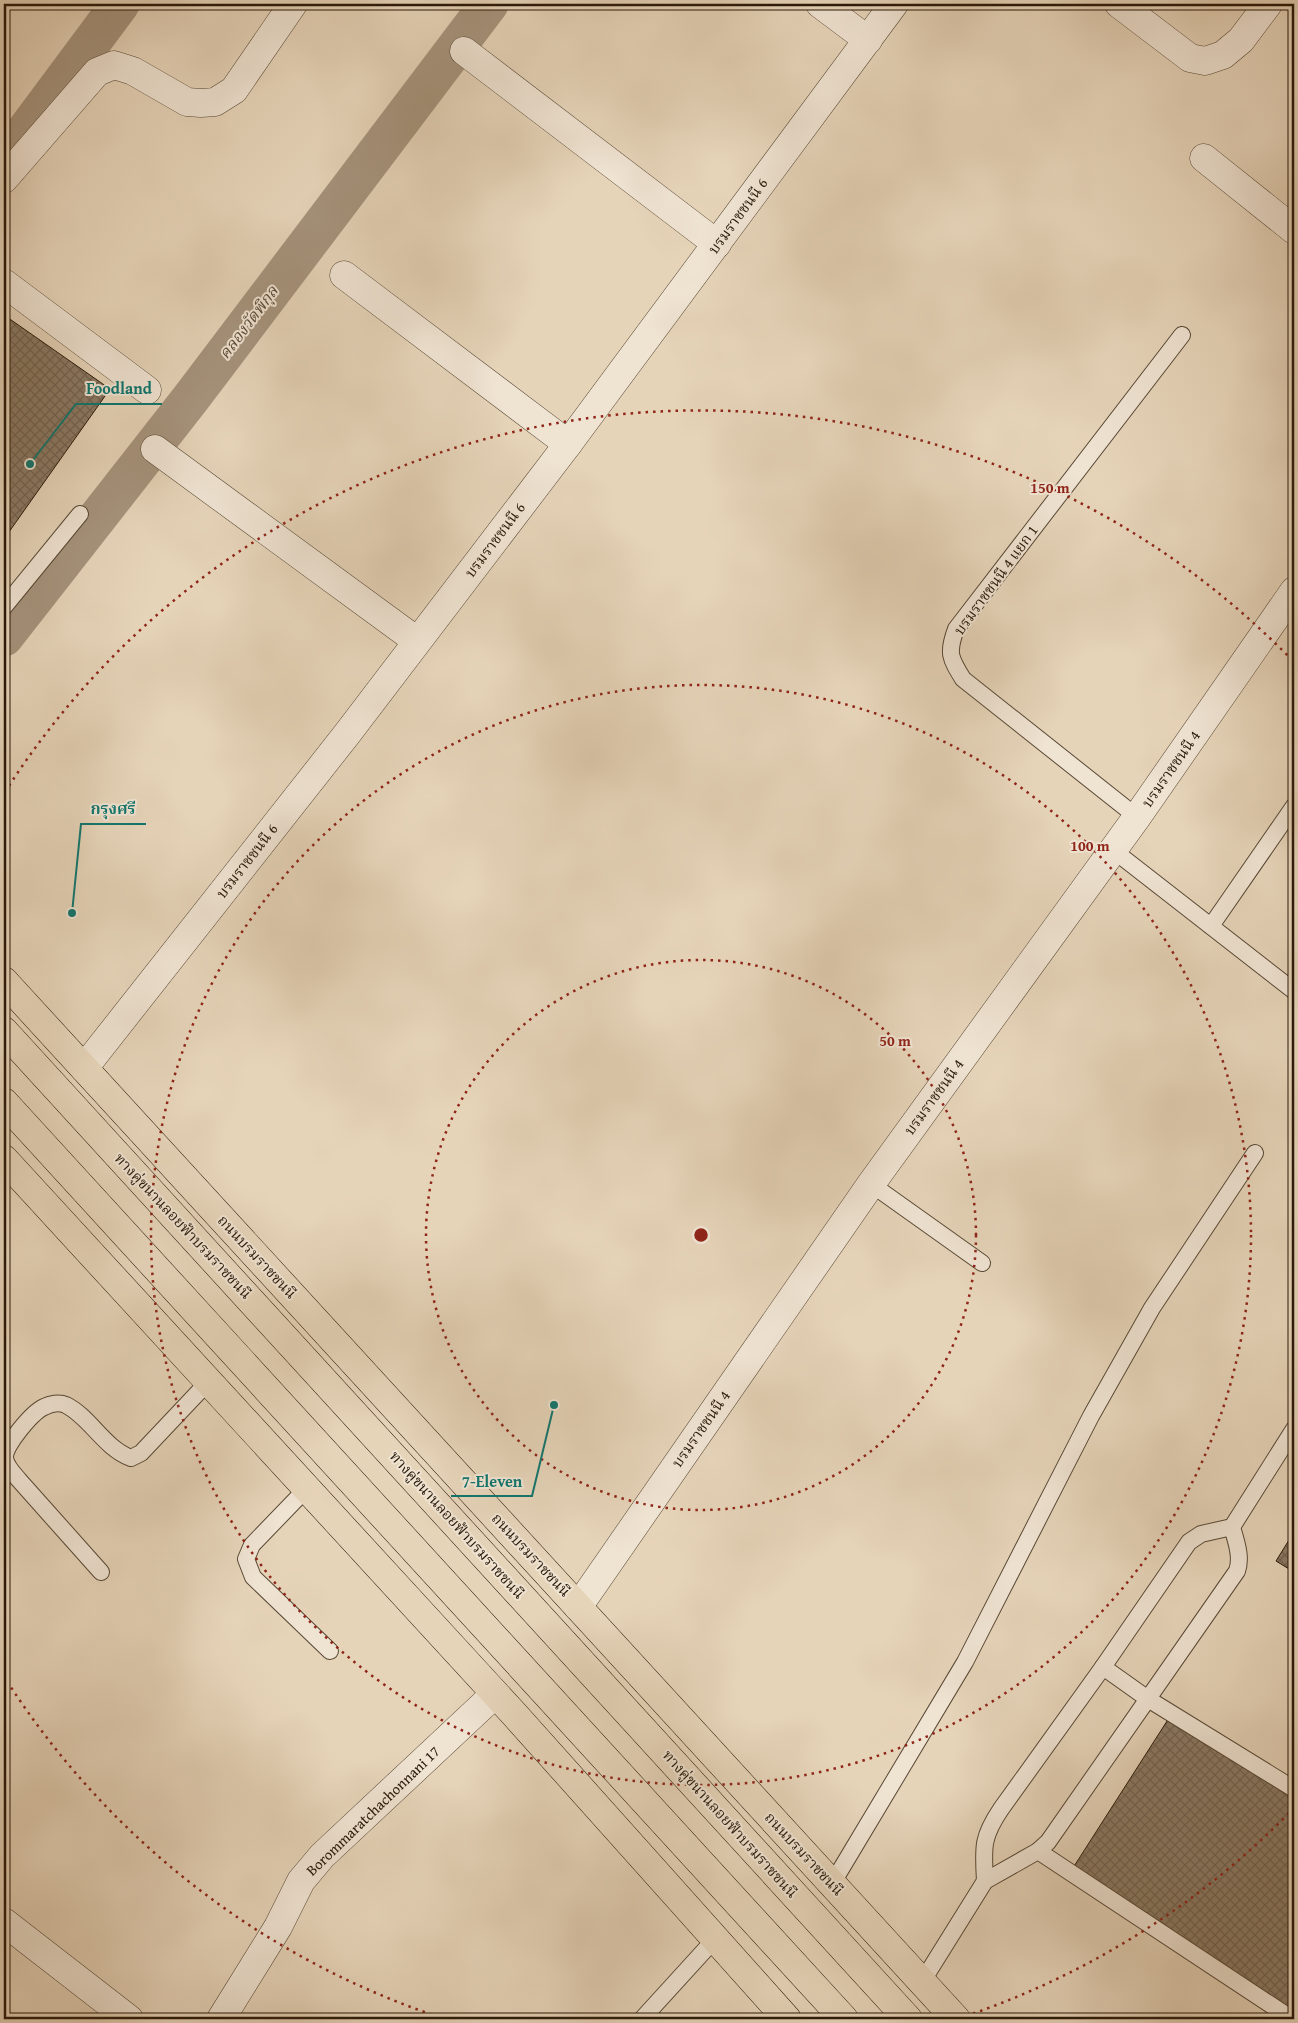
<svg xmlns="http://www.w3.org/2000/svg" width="1298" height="2023" viewBox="0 0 1298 2023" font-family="'Gentium Book Plus','Noto Serif Thai',serif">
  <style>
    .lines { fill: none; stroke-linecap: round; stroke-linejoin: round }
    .canal { stroke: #a6947d; stroke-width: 39 }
    .building { fill: url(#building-cross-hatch); stroke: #291909 }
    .lane-casing { stroke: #584835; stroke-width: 18 }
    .street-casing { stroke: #584835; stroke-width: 29 }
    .primary-casing { stroke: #291909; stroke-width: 29 }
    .lane { stroke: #efe3d2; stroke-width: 16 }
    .street { stroke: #efe3d2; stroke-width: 28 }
    .primary { stroke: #e6d4b9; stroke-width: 28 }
    .ring { fill: none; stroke: #8f2418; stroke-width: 2.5; stroke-dasharray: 2.5 5 }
    .labels { text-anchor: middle; stroke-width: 4; stroke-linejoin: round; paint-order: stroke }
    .street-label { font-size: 15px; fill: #291909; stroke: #efe3d2 }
    .water-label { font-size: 16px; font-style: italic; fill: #5b4a37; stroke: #efe3d2 }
    .centre { fill: #8f2418; stroke: #efe3d2; stroke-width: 2.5 }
    .ring-label { font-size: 15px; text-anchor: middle; font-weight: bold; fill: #8f2418; stroke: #efe3d2; stroke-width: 4; stroke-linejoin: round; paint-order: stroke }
    .leader { fill: none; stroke: #0f766e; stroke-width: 2 }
    .callout-dot { fill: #0f766e; stroke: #efe3d2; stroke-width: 2 }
    .callout-label { font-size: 16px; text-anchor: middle; font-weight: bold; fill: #0f766e; stroke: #efe3d2; stroke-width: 4; stroke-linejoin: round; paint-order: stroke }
  </style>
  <defs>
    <pattern id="building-cross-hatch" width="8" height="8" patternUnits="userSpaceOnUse" patternTransform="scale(1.25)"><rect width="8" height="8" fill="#8b7a65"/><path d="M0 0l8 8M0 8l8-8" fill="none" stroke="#726351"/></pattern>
  </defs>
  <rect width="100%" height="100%" fill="#e6d4b9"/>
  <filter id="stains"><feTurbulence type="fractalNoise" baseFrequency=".004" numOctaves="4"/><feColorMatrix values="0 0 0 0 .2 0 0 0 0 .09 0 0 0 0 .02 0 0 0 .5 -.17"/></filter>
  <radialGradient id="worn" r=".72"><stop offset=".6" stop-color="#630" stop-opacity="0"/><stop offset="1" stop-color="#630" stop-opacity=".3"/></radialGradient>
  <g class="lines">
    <!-- canal -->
    <g class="canal">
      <path d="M4 160 120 4"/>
      <path d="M4 637 191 398 489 4"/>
    </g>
  </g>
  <!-- building -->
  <g class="building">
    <path d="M4 315 110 389 4 539Z"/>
    <path d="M1294 1532V1572L1276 1561Z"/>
    <path d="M1169 1718 1294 1797V2013L1071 1871Z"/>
  </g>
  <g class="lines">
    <defs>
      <g id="lane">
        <path d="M4 607 80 514"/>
        <path d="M1137 817 963 679C950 658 947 653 956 629L1182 335"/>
        <path d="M1113 850 1294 991"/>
        <path d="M1211 926 1294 806"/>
        <path d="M871 1184 982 1263"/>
        <path d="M307 1488 252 1545 246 1559 253 1577 330 1651"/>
        <path d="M101 1572 19 1480C14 1474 6 1466 5 1458 4 1445 33 1412 44 1407 50 1404 59 1402 66 1405 90 1417 104 1448 131 1458L141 1453 209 1381"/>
        <path d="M1103 1667 1148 1699 1294 1789"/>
        <path d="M1038 1851 1292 2019"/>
        <path d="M985 1881C983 1847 982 1837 1001 1809L1103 1667 1189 1542 1201 1534 1232 1527"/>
        <path d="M832 1884 965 1662 1091 1416 1152 1308 1255 1153"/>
        <path d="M922 1982 985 1881 1038 1851 1048 1842 1237 1571C1242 1557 1236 1541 1232 1527L1294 1429"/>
        <path d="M642 2019 714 1940"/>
      </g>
      <g id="street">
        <path d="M820 4 868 40"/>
        <path d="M1119 4 1190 58 1205 61 1223 55 1241 40 1268 4"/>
        <path d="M464 51 717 244"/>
        <path d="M1204 158 1294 230"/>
        <path d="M4 179 97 72 114 65 133 71 187 102 201 103 215 102 234 90 293 4"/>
        <path d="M344 275 568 444"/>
        <path d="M4 283 147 390"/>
        <path d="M155 449 417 641"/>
        <path d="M84 1068 347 734 568 444 894 4"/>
        <path d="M578 1607 871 1184 1137 817 1294 591"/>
        <path d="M4 1922 129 2019"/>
        <path d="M221 2019 278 1927 301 1881 322 1856 495 1694"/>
      </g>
      <g id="primary">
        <path d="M4 981 956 2019"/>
        <path d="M4 1031 908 2019"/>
        <path d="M4 1102 844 2019"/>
        <path d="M4 1159 515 1715 787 2019"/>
      </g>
    </defs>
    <!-- lane casing -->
    <use href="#lane" class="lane-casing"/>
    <!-- street casing -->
    <use href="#street" class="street-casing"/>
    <!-- primary casing -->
    <use href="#primary" class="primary-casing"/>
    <!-- lane -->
    <use href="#lane" class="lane"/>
    <!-- street -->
    <use href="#street" class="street"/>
    <!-- primary -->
    <use href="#primary" class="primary"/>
  </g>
  <!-- distance rings -->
  <g class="ring">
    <circle cx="701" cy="1235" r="275"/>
    <circle cx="701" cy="1235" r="550"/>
    <path d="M1289 1813A825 825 0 0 1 963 2017M439 2017A825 825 0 0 1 5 1678M5 792A825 825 0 0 1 1289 657"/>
  </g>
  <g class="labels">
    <!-- street labels -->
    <g class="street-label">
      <text transform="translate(738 216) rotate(-54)" y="5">บรมราชชนนี 6</text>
      <text transform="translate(495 540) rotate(-53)" y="5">บรมราชชนนี 6</text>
      <text transform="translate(996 580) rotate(-54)" y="5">บรมราชชนนี 4 แยก 1</text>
      <text transform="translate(1171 769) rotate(-55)" y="5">บรมราชชนนี 4</text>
      <text transform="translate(247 861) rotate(-52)" y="5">บรมราชชนนี 6</text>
      <text transform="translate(934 1097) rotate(-54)" y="5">บรมราชชนนี 4</text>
      <text transform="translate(183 1226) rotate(47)" y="5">ทางคู่ขนานลอยฟ้าบรมราชชนนี</text>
      <text transform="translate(257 1257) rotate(47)" y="5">ถนนบรมราชชนนี</text>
      <text transform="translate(701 1429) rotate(-55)" y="5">บรมราชชนนี 4</text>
      <text transform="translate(457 1525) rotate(48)" y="5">ทางคู่ขนานลอยฟ้าบรมราชชนนี</text>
      <text transform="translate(531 1555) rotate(47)" y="5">ถนนบรมราชชนนี</text>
      <text transform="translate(373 1811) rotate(-44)" y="5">Borommaratchachonnani 17</text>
      <text transform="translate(730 1824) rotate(48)" y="5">ทางคู่ขนานลอยฟ้าบรมราชชนนี</text>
      <text transform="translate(804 1854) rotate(47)" y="5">ถนนบรมราชชนนี</text>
    </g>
    <!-- water labels -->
    <g class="water-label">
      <text transform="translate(248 322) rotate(-53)" y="6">คลองวัดพิกุล</text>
    </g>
  </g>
  <circle cx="701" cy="1235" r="8" class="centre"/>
  <g class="ring-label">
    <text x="1050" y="493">150 m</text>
    <text x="1090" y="851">100 m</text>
    <text x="895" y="1046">50 m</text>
  </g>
  <!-- callouts -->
  <path class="leader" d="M30 464L76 404H162M72 913L81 824H146M554 1405L532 1496H451"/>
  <g class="callout-dot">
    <circle cx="30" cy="464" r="5"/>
    <circle cx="72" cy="913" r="5"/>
    <circle cx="554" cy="1405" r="5"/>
  </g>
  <g class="callout-label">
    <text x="119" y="394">Foodland</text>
    <text x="113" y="814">กรุงศรี</text>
    <text x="492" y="1487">7-Eleven</text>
  </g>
  <!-- margin -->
  <rect width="1298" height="2023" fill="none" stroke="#e6d4b9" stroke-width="20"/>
  <rect x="5" y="5" width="1288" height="2013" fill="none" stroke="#291909" stroke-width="2.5"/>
  <rect x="10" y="10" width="1278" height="2003" fill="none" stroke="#291909"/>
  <rect width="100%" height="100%" filter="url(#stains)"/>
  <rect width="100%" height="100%" fill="url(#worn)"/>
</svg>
